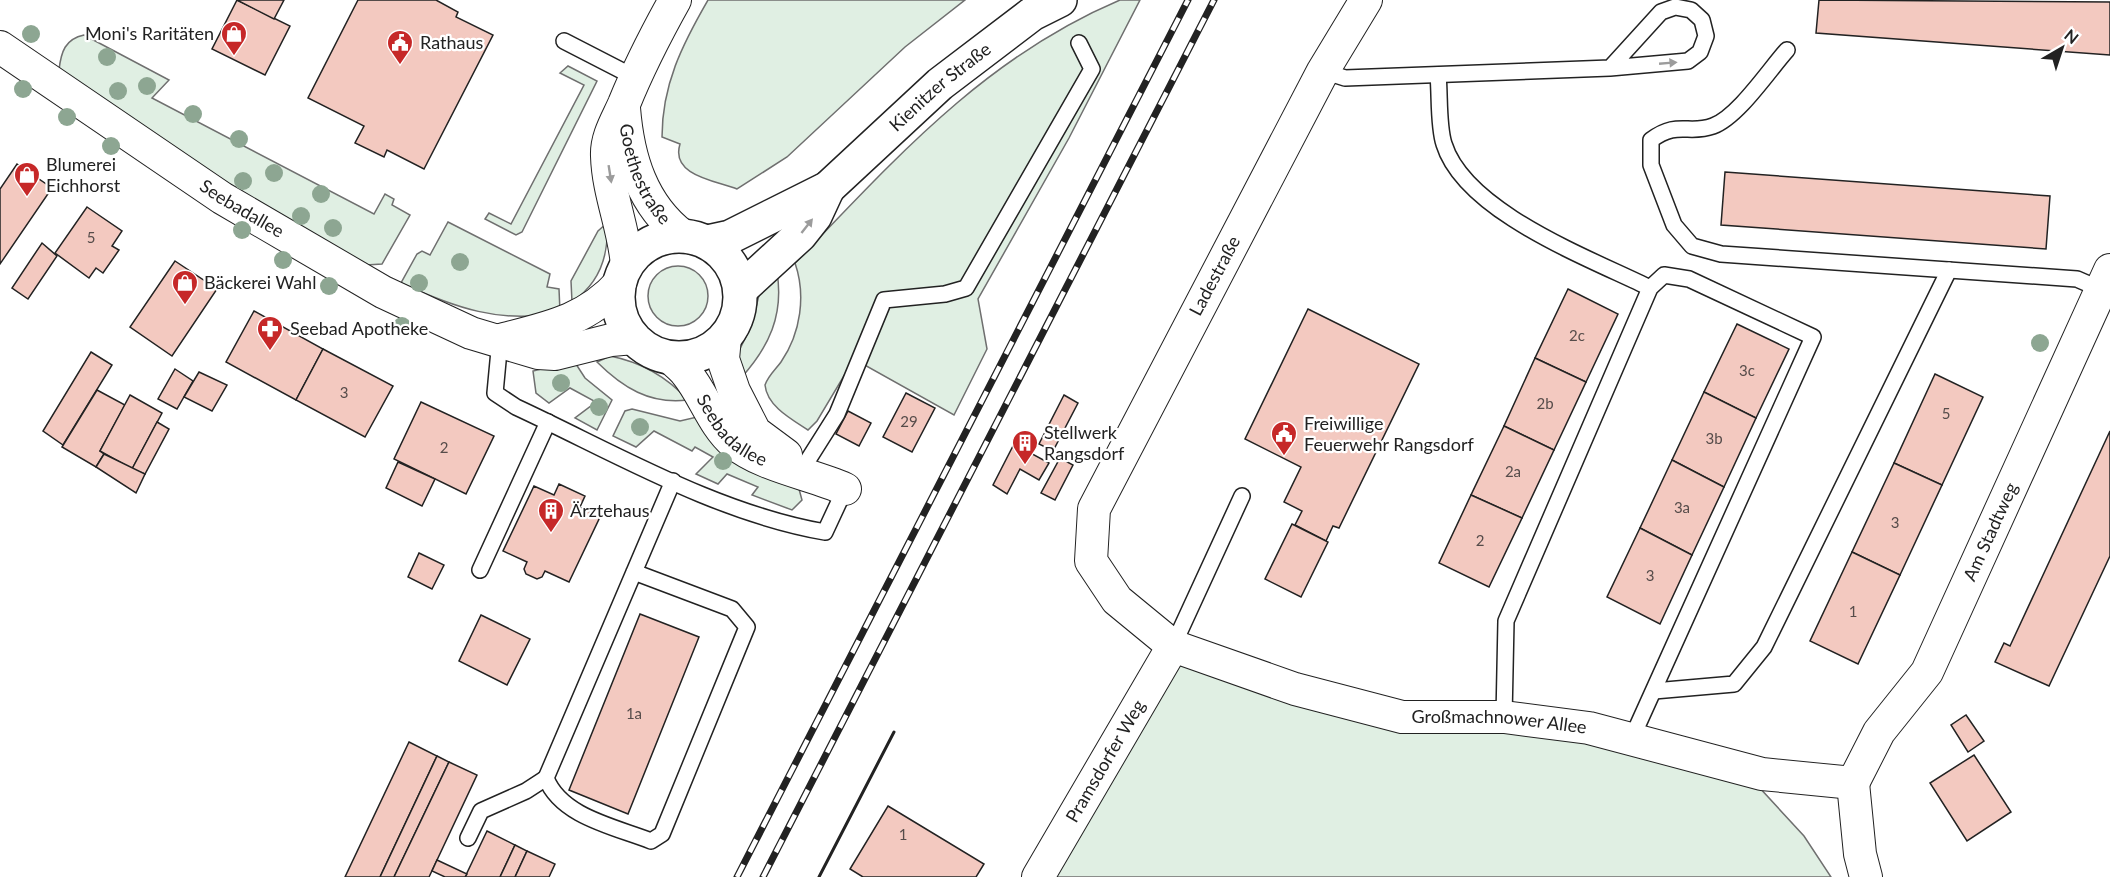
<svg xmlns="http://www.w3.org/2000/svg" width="2110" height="877" viewBox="0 0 2110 877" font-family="Lato,sans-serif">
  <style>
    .green { fill: #e0efe3; stroke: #6f6f6f; stroke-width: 1.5 }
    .building { fill: #f3c9c0; stroke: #222; stroke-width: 1.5 }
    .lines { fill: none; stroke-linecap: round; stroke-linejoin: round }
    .lane-casing { stroke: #222; stroke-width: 18 }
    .street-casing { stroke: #222; stroke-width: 34 }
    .secondary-casing { stroke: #222; stroke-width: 36 }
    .lane { stroke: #fff; stroke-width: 15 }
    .street { stroke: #fff; stroke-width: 32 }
    .secondary { stroke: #fff; stroke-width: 33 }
    .rail-casing { stroke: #222; stroke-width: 7 }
    .rail { stroke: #fff; stroke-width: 4.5; stroke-dasharray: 14; stroke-linecap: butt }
    .wall { stroke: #222; stroke-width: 3 }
    .tree { fill: #8da692 }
    .oneway { fill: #9c9c9c }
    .labels { text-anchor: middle; stroke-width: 4.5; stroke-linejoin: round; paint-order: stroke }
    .number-label { font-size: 15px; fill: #564c4a }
    .poi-label { font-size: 18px; fill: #222; stroke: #fff; text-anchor: start }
    .street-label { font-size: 18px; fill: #222; stroke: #fff }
  </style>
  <rect width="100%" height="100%" fill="#fff"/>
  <!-- green -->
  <g class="green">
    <path d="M708 0H965L905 47 787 157 737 189C717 181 670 176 680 144L662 137C662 85 682 45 708 0Z"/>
    <path d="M1120 0H1140L1069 138 978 299 987 349 954 415 854 359 817 421 808 430C791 419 767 406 765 385 768 376 776 369 781 362 801 333 806 295 795 263 895 159 985 57 1120 0Z"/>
    <path d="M84 35 169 80 152 98 374 214 385 194 394 199 392 205 410 215 382 264 366 265 234 187 59 70C61 52 65 39 84 35Z"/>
    <path d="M568 66 597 81 522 232 516 235 485 219 489 213 511 224 584 85 560 73Z"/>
    <path d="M448 222 550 274 547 287 559 289 560 312C502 325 453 307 401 283L417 254 422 251 430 255Z"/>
    <path d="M607 223C609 254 600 283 572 302L571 281 598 231Z"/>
    <circle cx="678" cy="296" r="30"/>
    <path d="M777 272C784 315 769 347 741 378L738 353 752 324 759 295Z"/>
    <path d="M610 356C641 362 667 377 688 400 650 405 622 387 597 362Z"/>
    <path d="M574 361 585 378 612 400 597 430 575 418 596 402 570 388 549 403 536 393 533 371Z"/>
    <path d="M632 409 680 421 697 417 799 489 802 500 792 510 752 495 758 487 727 474 718 484 696 474 713 457 695 447 692 451 654 431 636 447 613 436 625 411Z"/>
    <path d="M1173 646 1295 689 1504 717 1757 785 1804 836 1831 877H1038Z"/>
  </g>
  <!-- building -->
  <g class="building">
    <path d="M237 0 290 26 265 75 212 49Z"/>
    <path d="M237 0H284L274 19Z"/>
    <path d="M358 0H436L458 12 456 17 493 35 424 169 387 150 384 157 355 143 364 126 308 98Z"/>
    <path d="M1819 0 2110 2V55L1816 33Z"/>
    <path d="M17 164 52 188 0 264V189Z"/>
    <path d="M1725 172 2050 196 2046 249 1721 225Z"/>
    <path d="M87 207 122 231 112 246 119 250 103 273 96 268 89 278 55 253Z"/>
    <path d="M42 243 57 256 28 299 12 288Z"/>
    <path d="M175 261 217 289 172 356 130 327Z"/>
    <path d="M1568 289 1618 314 1586 382 1535 358Z"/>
    <path d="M1308 309 1419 364 1339 528 1333 526 1326 541 1295 525 1302 511 1284 502 1301 467 1245 439Z"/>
    <path d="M254 311 323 349 296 400 226 362Z"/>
    <path d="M1737 324 1789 349 1756 418 1704 392Z"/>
    <path d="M323 349 393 386 365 437 296 400Z"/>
    <path d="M91 352 112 365 63 445 43 431Z"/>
    <path d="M1535 358 1586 382 1554 450 1504 426Z"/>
    <path d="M175 369 193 381 177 409 158 399Z"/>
    <path d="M199 372 227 385 212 411 184 397Z"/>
    <path d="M1935 374 1983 397 1942 485 1894 463Z"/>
    <path d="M97 390 125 405 100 451 104 454 96 467 62 447Z"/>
    <path d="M1704 392 1756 418 1724 487 1672 460Z"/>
    <path d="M906 393 935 408 912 452 883 437Z"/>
    <path d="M130 395 162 413 132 469 100 451Z"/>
    <path d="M1064 395 1078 403 1053 451 1039 444Z"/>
    <path d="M421 402 494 436 466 494 394 459Z"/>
    <path d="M848 411 871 423 859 446 836 434Z"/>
    <path d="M157 422 169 429 145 474 132 469Z"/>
    <path d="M1504 426 1554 450 1522 518 1471 495Z"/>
    <path d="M2110 431V556L2049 686 1995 662 2004 643 2010 646Z"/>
    <path d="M1014 444 1049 463 1039 480 1020 469 1007 494 993 485Z"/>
    <path d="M104 454 145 474 136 493 96 467Z"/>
    <path d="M1060 458 1073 465 1055 500 1041 493Z"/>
    <path d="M1672 460 1724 487 1692 555 1640 528Z"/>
    <path d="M398 462 435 479 422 506 386 488Z"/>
    <path d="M1894 463 1942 485 1900 575 1852 552Z"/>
    <path d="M559 484 585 496 580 507 600 517 569 582 545 571 542 577 537 579 526 574 524 569 527 562 503 551 534 486 554 495Z"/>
    <path d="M1471 495 1522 518 1489 587 1439 563Z"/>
    <path d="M1292 524 1328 542 1301 597 1265 579Z"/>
    <path d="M1640 528 1692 555 1660 624 1607 597Z"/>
    <path d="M1852 552 1900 575 1858 664 1810 641Z"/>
    <path d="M419 553 444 565 432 589 408 577Z"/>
    <path d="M640 614 699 637 628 814 569 790Z"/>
    <path d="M481 615 530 639 507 685 459 661Z"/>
    <path d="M1966 715 1984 741 1968 752 1951 725Z"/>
    <path d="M409 742 437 756 380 877H345Z"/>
    <path d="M1974 755 2011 812 1967 841 1930 783Z"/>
    <path d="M437 756 449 762 394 877H380Z"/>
    <path d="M449 762 477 775 429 877H394Z"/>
    <path d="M888 806 984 864 976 877H863L850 869Z"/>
    <path d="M487 831 515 845 500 877H465Z"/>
    <path d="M515 845 527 851 515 877H500Z"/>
    <path d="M527 851 555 864 549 877H515Z"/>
    <path d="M437 860 467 874 465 877H445L432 871Z"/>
  </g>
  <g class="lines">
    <defs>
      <g id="lane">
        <path d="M564 41 634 77"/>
        <path d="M1787 50C1769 70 1738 117 1713 126 1688 135 1678 120 1651 140V165L1674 225 1692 246 1721 254 2077 279 2100 289"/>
        <path d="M1323 71 1345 78 1610 68 1688 61 1700 52 1706 36 1702 20 1691 10 1675 7 1661 12 1610 68"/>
        <path d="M1438 75C1440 95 1438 126 1444 144 1465 212 1589 258 1650 288"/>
        <path d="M500 340 495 393 516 407C615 453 716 513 825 532L845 489"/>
        <path d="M803 468 837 414 884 300 945 294 966 288 1092 69 1079 43"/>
        <path d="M480 570 548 422"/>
        <path d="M634 572 732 609 747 627 662 834 651 841C616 827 561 817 546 778L673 481"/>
        <path d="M1173 646 1242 496"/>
        <path d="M1654 691 1734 684 1764 647 1949 270"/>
        <path d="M1504 717 1506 621 1650 288 1664 275 1689 279 1813 337 1631 740"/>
        <path d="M468 838 481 811 526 791 546 778"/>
      </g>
      <g id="street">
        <path id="s1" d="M1366 0 1323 71 1094 509 1091 561 1117 600 1173 646 1295 689 1402 717H1504L1589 728 1762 774 1853 783"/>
        <path id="s2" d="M0 47 222 198 383 292 471 333 538 353 555 354 611 340 634 338"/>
        <path id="s3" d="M624 108C628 158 642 205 683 236"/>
        <path d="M627 265C624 228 608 193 607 156 606 137 617 120 624 104 639 67 656 34 675 0"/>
        <path d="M725 337 723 359 734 391 755 432 786 455"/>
        <path d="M500 340C547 328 586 321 620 283"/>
        <path id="s4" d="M671 358C676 363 683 368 687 374 704 395 713 425 734 443 762 466 811 474 845 489"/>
        <path id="s5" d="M1853 783 1879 732 1927 672 2110 270"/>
        <path d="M1853 783 1860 854 1866 877"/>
        <path id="s6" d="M1038 877 1173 646"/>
      </g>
      <g id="secondary">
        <circle cx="679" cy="297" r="61"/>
        <path id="s7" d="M707 242 730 237 828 188 940 84 1032 14 1060 0"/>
        <path d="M740 290 800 235 815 216 828 188"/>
      </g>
    </defs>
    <!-- lane casing -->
    <use href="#lane" class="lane-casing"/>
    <!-- street casing -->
    <use href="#street" class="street-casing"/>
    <!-- secondary casing -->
    <use href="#secondary" class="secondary-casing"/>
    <!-- lane -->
    <use href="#lane" class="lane"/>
    <!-- street -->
    <use href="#street" class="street"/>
    <!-- secondary -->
    <use href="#secondary" class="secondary"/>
    <defs>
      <g id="rail">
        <path d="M737 877 1188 0"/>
        <path d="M763 877 1214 0"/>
      </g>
    </defs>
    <!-- rail casing -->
    <use href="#rail" class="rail-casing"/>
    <!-- rail -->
    <use href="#rail" class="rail"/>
    <!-- wall -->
    <path class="wall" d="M819 877 894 732"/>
  </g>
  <!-- trees -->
  <g class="tree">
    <circle cx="31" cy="34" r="9"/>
    <circle cx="107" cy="57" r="9"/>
    <circle cx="147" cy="86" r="9"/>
    <circle cx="23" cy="89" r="9"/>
    <circle cx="118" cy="91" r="9"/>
    <circle cx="193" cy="114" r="9"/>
    <circle cx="67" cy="117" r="9"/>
    <circle cx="239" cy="139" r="9"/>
    <circle cx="111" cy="146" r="9"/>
    <circle cx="274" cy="173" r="9"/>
    <circle cx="243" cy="181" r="9"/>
    <circle cx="321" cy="194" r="9"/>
    <circle cx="301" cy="216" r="9"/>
    <circle cx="333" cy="228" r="9"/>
    <circle cx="242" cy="230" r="9"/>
    <circle cx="283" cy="260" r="9"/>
    <circle cx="460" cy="262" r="9"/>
    <circle cx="419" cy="283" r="9"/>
    <circle cx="329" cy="286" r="9"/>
    <circle cx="402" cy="326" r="9"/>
    <circle cx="2040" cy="343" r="9"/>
    <circle cx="561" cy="383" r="9"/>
    <circle cx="599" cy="407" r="9"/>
    <circle cx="640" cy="427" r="9"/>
    <circle cx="723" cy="461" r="9"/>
  </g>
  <!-- one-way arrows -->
  <defs><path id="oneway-solid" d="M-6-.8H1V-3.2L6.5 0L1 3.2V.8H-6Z" transform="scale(1.5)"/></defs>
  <g class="oneway">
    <use href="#oneway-solid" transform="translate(1668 63) rotate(-5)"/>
    <use href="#oneway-solid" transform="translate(610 174) rotate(81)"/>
    <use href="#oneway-solid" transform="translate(807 226) rotate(-52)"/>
  </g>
  <!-- icons -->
  <defs>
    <symbol id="shop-pin" viewBox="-11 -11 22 30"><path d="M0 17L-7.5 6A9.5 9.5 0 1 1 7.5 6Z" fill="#c62828" stroke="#fff"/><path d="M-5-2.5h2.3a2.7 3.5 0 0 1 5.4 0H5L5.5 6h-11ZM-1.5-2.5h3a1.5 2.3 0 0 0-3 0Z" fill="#fff"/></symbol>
    <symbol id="civic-pin" viewBox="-11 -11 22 30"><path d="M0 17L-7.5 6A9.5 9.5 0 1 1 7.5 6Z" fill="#c62828" stroke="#fff"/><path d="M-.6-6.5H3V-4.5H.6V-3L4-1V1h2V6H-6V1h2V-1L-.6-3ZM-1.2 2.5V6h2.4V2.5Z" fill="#fff"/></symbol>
    <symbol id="pharmacy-pin" viewBox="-11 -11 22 30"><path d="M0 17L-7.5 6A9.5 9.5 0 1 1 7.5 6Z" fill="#c62828" stroke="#fff"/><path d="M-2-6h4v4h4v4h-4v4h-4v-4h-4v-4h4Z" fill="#fff"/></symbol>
    <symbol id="building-pin" viewBox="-11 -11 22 30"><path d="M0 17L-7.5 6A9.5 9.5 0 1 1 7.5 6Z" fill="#c62828" stroke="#fff"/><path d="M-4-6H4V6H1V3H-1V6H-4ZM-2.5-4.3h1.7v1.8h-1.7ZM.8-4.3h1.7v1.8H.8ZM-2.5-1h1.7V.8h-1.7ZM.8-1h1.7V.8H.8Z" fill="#fff"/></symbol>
  </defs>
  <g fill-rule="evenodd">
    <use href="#shop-pin" x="219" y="19" width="30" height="40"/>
    <use href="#civic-pin" x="385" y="28" width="30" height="40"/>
    <use href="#shop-pin" x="12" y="160" width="30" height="40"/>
    <use href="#shop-pin" x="170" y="268" width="30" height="40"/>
    <use href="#pharmacy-pin" x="255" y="314" width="30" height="40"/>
    <use href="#civic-pin" x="1269" y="419" width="30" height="40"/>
    <use href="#building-pin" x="1010" y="428" width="30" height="40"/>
    <use href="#building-pin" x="536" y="496" width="30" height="40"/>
  </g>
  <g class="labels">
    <!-- number labels -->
    <g class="number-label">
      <text x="91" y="243">5</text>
      <text x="1577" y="341">2c</text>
      <text x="1747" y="376">3c</text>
      <text x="344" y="398">3</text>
      <text x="1545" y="409">2b</text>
      <text x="1946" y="419">5</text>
      <text x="909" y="427">29</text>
      <text x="1714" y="444">3b</text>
      <text x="444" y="453">2</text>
      <text x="1513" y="477">2a</text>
      <text x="1682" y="513">3a</text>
      <text x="1895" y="528">3</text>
      <text x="1480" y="546">2</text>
      <text x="1650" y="581">3</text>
      <text x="1853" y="617">1</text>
      <text x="634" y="719">1a</text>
      <text x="903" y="840">1</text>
    </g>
    <!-- poi labels -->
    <g class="poi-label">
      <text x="214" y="40" text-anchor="end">Moni's Raritäten</text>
      <text x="420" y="49">Rathaus</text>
      <text x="46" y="171">Blumerei<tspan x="46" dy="21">Eichhorst</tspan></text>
      <text x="204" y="289">Bäckerei Wahl</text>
      <text x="290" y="335">Seebad Apotheke</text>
      <text x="1304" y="430">Freiwillige<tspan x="1304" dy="21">Feuerwehr Rangsdorf</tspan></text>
      <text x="1044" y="439">Stellwerk<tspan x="1044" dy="21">Rangsdorf</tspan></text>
      <text x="570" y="517">Ärztehaus</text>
    </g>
    <!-- street labels -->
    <g class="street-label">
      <text dy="6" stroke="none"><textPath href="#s7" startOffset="284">Kienitzer Straße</textPath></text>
      <text dy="6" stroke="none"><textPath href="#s3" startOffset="70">Goethestraße</textPath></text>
      <text dy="6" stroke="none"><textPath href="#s2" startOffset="291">Seebadallee</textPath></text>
      <text transform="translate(1215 276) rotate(-62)" y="6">Ladestraße</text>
      <text dy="6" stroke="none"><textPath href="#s4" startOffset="96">Seebadallee</textPath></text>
      <text dy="6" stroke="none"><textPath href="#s5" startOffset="288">Am Stadtweg</textPath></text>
      <text dy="6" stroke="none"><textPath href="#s1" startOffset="1086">Großmachnower Allee</textPath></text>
      <text dy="6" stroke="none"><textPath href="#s6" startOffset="134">Pramsdorfer Weg</textPath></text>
    </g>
  </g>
  <!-- north arrow -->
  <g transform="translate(2062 48) rotate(39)" stroke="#ffffff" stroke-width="4.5" paint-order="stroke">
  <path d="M0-4.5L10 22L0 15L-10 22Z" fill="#222222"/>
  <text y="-9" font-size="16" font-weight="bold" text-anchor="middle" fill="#222222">N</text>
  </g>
</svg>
